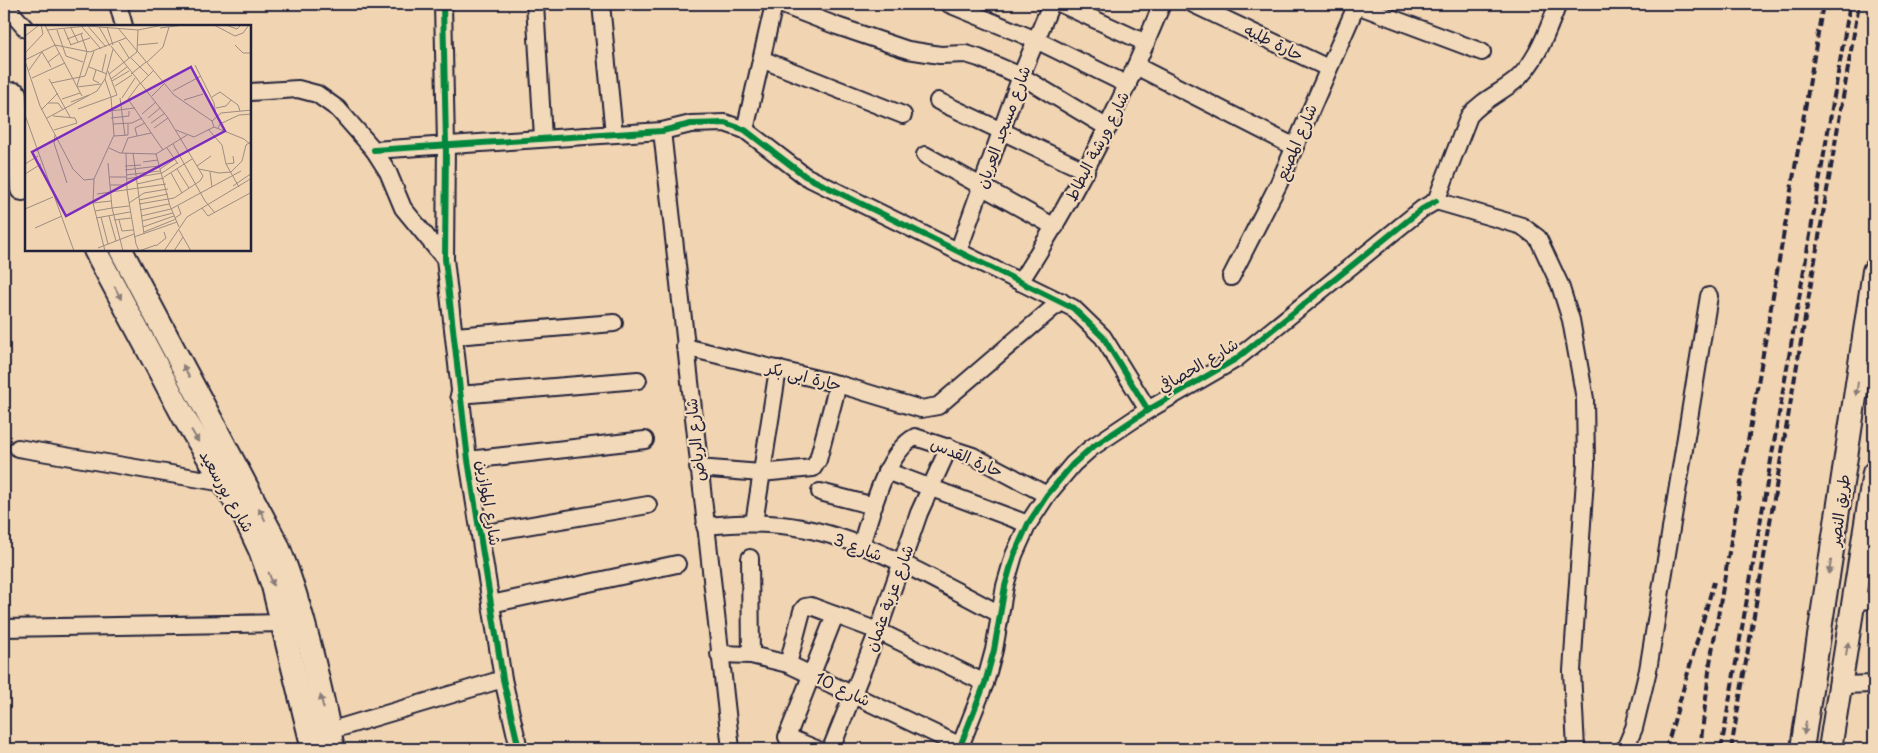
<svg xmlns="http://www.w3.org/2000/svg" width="1878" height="753" viewBox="0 0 1878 753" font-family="'Playpen Sans','Playpen Sans Arabic',sans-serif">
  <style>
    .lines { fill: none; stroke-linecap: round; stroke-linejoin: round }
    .minor-casing { stroke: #22223b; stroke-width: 20 }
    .secondary-casing { stroke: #22223b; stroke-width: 26 }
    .minor { stroke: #f2d9b9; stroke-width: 16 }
    .secondary { stroke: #f2d9b9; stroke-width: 22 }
    .rail { stroke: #22223b; stroke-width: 4; stroke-dasharray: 8 4; stroke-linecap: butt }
    .cycleway-casing { stroke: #f2d9b9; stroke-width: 9 }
    .cycleway { stroke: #00873e; stroke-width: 6 }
    .oneway { fill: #8a7e7a }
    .labels { text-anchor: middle; stroke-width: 4.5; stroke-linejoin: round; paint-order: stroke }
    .street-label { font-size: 16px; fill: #22223b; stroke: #f2d9b9 }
    .inset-road { fill: none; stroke: #9e8d82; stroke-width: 1 }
    .view { fill: #7b2cbf; fill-opacity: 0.15; stroke: #7b2cbf; stroke-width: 2.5 }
    .inset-edge { fill: none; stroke: #22223b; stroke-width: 2.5 }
  </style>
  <rect width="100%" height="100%" fill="#f1d4b1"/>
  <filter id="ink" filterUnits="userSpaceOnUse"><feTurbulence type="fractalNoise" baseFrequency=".02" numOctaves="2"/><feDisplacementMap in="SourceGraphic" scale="10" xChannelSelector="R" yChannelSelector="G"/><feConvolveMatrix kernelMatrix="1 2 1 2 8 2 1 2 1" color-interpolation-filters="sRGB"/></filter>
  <g filter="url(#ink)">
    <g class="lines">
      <defs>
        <g id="minor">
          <path d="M4 4 26 29"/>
          <path d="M118 4 124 26"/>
          <path d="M443 4 446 144 445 259 468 460 503 679 519 749"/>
          <path d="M535 4 543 138"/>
          <path d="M601 4 614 134"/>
          <path d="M780 4 837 26 908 50 940 55 966 54 979 58 1021 76 1108 128"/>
          <path d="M949 4 1036 40 1128 85"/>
          <path d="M1061 4 1146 43"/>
          <path d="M1193 4 1328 68"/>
          <path d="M1354 4 1482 52"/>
          <path d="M761 59 903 115"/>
          <path d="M1136 66 1295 147"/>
          <path d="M250 92 298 89 317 94 338 109 374 150 388 172 403 208 445 259"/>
          <path d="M938 101 1086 171"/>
          <path d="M745 130 774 4"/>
          <path d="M662 131 731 749"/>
          <path d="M374 150 662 131 691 124 725 123 745 130 805 176 1073 308 1103 337 1148 410"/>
          <path d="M925 155 1055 227"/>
          <path d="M1436 201 1522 226 1538 238 1560 285 1571 320 1585 399 1586 464 1572 671 1576 749"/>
          <path d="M1436 201 1469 116C1481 101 1500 93 1515 81 1538 61 1547 31 1558 4"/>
          <path d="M958 252 1021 76 1051 4"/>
          <path d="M1231 277 1279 183 1357 4"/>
          <path d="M1020 282C1079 190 1121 104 1162 4"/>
          <path d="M455 336 614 323"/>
          <path d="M685 347 838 384 921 409 938 406 1061 301"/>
          <path d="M459 395 638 380"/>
          <path d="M18 448 224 483"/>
          <path d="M468 460 645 440"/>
          <path d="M698 468 761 473 813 468 818 460 838 384"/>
          <path d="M886 471 1028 524"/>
          <path d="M820 492 874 506"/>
          <path d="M754 523 778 369"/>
          <path d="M705 526C730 524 756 522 781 525 860 533 931 579 1000 614"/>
          <path d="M480 534 648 505"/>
          <path d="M861 545C871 515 885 453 915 437L973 456 1047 495"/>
          <path d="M750 558 751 655"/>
          <path d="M1855 601 1874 600"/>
          <path d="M491 604 677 564"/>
          <path d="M4 628 283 623"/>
          <path d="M719 654 751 655 788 664 961 746"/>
          <path d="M788 664 802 611 805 607 811 606 878 631 985 683"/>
          <path d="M1841 685 1874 684"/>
          <path d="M329 731 503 679"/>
          <path d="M816 749 787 737 835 615"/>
          <path d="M831 749 878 631 919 513 949 447"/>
          <path d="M959 749 985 683 994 650 1005 586 1014 555 1028 524 1047 495 1073 464 1091 448 1148 410 1236 359 1422 209 1436 201"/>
          <path d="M1625 749 1634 728 1648 670 1709 296"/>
        </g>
        <g id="secondary">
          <path d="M15 94 22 189"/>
          <path d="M95 250 186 421 244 516 260 550 273 586 313 749"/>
          <path d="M121 250 278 546C304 611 319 681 333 749"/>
          <path d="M1802 749 1874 271"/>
          <path d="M1830 749 1874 473"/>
        </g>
      </defs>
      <!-- minor casing -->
      <use href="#minor" class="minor-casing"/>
      <!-- secondary casing -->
      <use href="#secondary" class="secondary-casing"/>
      <!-- minor -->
      <use href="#minor" class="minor"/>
      <!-- secondary -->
      <use href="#secondary" class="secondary"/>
      <!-- rail -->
      <g class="rail">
        <path d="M1666 749 1714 582"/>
        <path d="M1700 749 1710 663 1823 4"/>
        <path d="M1721 749 1850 4"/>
        <path d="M1731 749 1859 4"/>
      </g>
      <defs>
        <g id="cycleway">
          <path d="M443 4 446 144 445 259 468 460 503 679 519 749"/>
          <path d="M374 150 662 131 691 124 725 123 745 130 805 176 1073 308 1103 337 1148 410"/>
          <path d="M959 749 985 683 994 650 1005 586 1014 555 1028 524 1047 495 1073 464 1091 448 1148 410 1236 359 1422 209 1436 201"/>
        </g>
      </defs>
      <!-- cycleway casing -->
      <use href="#cycleway" class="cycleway-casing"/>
      <!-- cycleway -->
      <use href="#cycleway" class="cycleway"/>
    </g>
    <!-- one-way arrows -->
    <defs><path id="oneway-solid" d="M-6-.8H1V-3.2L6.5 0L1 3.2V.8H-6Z" transform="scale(1.25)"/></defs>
    <g class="oneway">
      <use href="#oneway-solid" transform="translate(118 293) rotate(62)"/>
      <use href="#oneway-solid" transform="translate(186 371) rotate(-118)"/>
      <use href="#oneway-solid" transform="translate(1857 389) rotate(98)"/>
      <use href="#oneway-solid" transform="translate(195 436) rotate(59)"/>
      <use href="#oneway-solid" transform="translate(262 514) rotate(-117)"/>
      <use href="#oneway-solid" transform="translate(1830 567) rotate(99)"/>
      <use href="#oneway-solid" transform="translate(271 579) rotate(70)"/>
      <use href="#oneway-solid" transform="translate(1847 649) rotate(-81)"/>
      <use href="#oneway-solid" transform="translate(322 702) rotate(-104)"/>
      <use href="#oneway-solid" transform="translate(1805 728) rotate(99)"/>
    </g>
  </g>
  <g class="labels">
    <!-- street labels -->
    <g class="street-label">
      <text transform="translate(1274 42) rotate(26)" y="6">حارة طلبه</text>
      <text transform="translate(1003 127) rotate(-70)" y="6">شارع مسجد العريان</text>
      <text transform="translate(1296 142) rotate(-67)" y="6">شارع المصنع</text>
      <text transform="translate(1097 146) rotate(-63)" y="6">شارع ورشة البطاط</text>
      <text transform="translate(1198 365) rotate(-31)" y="6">شارع الحصافي</text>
      <text transform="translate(804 376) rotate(14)" y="6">حارة ابى بكر</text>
      <text transform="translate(695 440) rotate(-96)" y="6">شارع الرياض</text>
      <text transform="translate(967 457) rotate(23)" y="6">حارة القدس</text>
      <text transform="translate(227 491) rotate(60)" y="6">شارع بورسعيد</text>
      <text transform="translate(489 503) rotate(81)" y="6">شارع الموازين</text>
      <text transform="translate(1839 510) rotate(-82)" y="6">طريق النصر</text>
      <text transform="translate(858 547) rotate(20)" y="6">شارع 3</text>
      <text transform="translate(889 598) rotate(-70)" y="6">شارع عزبة عثمان</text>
      <text transform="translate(843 689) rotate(25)" y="6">شارع 10</text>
    </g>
  </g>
  <!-- overview -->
  <g transform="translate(25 25)">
    <rect width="226" height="226" fill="#f1d4b1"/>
    <path class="inset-road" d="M62 0 81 22M189 0 210 11 218 8 224 0M201 0 212 4 216 0M57 2 76 24M74 2 85 21M82 2 88 20M46 3 53 17M93 3 149 70 187 96 189 102M135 3 159 0M39 4 46 20M22 5 62 1 113 5 138 0M32 5 41 31 58 37M0 11 13 1M42 14 58 8M94 17 104 33M45 20 65 13M113 20 133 18M210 20 218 28H227M86 21 143 93 178 151 175 156 149 173 114 179M17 27 26 42M0 28 18 9 16 0M105 32 123 50M0 35 30 20 20 0M0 36 15 81 48 144 59 155 69 154M23 37 35 28M122 37 138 22 144 2M170 40 189 78 191 90M64 42 82 49M4 45 17 27M71 45 68 55 74 58M77 47 81 29M84 49 112 27 113 5M106 49 121 37M7 53 40 38M24 54 45 92M86 54 102 42M87 56 104 46M26 58 60 51 69 26M115 59 128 46M52 61 62 27 56 9M90 61 107 50M52 62 76 59M148 66 176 51M57 71 30 20 65 27 101 13M127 71 139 59M187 72 195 67 213 80 215 86M95 73 100 111M97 73 110 53M37 74 55 68M103 74 138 125M103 74 115 58M159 75 178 69M46 77 64 70M23 78H33L38 85M191 83 201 81 206 75M53 84 92 70 83 46M16 85 33 68M85 86 110 83M117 89 131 77M0 90 49 226M28 91 50 93 52 98 29 105M22 93 72 66 80 54 88 24M86 93 104 91V86M123 93 135 83M187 96 196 88 227 85M126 98 140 88M88 99 107 98 117 93M129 103 143 93M193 103 195 99 214 90 227 89M183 104 197 120 201 139 214 162M151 105 169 112 189 102 219 114 227 121M30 110 29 118 42 158M89 111 103 110V99M112 111 110 103 120 98M148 119 180 176 190 188M84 123 95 128 131 129 162 110M142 123 153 139M97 128 103 113 126 108M101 128 102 165 111 219 114 226 131 220M108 128 119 209M131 129 145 181 154 202M118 137 133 135M83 138 87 183 98 226M0 139 13 131M201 139 209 138 208 131M100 141 116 140M172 141 186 131M135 144 150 134M152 144 164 163M174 144 194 148 206 147 217 136 221 120 227 116M100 145 134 141M185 147 187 162M146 148 157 168M0 149 16 139M101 150 135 146M84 152H101M139 152 167 134M69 154 89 110 86 72 80 54M69 154 68 178 80 226M101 154 137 148 152 138M112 159 139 153M85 160H101M208 161 227 148M72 169 141 159M114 175 143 169M68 178 86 176M104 178 119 168 143 164M87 183 104 181M177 183 183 191 227 167M0 184 28 172M146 184 216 146M115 185 144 179M70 186 87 183M84 191 91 216M116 191 146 184M76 192 83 219M71 193 105 187M150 193 156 189 153 181M89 195 106 193M94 195 97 206 108 205M117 196 148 188M118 202 149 191M10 203 37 191M154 205 166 226M119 207 151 194M109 212 152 197M131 221 141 213 139 207M73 223 109 209M139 226 162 192 227 153M149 226 158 212"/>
    <path class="view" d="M166 42 200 106 41 191 7 127Z"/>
    <rect width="226" height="226" class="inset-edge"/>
  </g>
  <!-- margin -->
  <rect width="1878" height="753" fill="none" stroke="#f2d9b9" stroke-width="20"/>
  <rect x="10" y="10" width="1858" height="733" fill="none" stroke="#22223b" stroke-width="2" filter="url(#ink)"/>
</svg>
